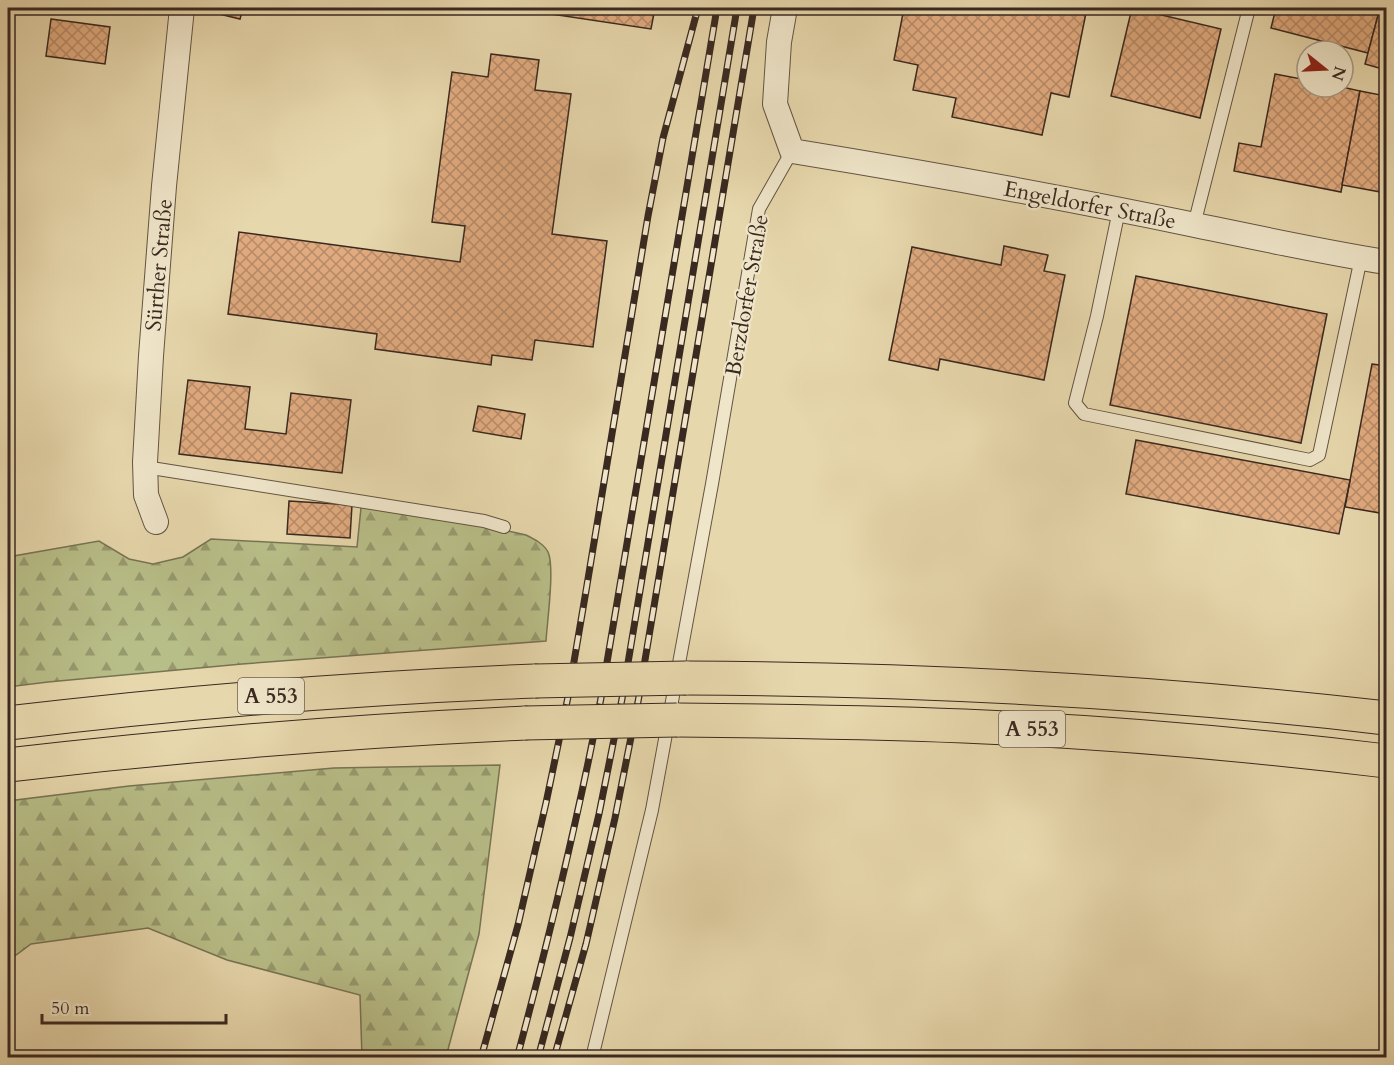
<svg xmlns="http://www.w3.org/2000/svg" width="1394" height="1065" viewBox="0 0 1394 1065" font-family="Cardo,serif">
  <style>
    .forest { fill: url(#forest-firs); stroke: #787454; stroke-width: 1.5 }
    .building { fill: url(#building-cross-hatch); stroke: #392920; stroke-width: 1.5 }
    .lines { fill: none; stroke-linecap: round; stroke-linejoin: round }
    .service-casing { stroke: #645443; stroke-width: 14 }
    .minor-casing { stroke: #645443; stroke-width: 26 }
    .trunk-casing { stroke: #392920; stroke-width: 35 }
    .motorway-casing { stroke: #392920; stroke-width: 35 }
    .service { stroke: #efe5c9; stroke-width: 12 }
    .minor { stroke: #efe5c9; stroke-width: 24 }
    .trunk { stroke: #e7d7ac; stroke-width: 33 }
    .motorway { stroke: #e7d7ac; stroke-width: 33 }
    .rail-casing { stroke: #392920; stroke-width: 7 }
    .rail { stroke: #efe5c9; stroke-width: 4.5; stroke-dasharray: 14; stroke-linecap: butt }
    .trunk-bridge-casing { stroke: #392920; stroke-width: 35; stroke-linecap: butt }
    .motorway-bridge-casing { stroke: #392920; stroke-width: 35; stroke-linecap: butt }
    .trunk-bridge { stroke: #e7d7ac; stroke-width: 33 }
    .motorway-bridge { stroke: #e7d7ac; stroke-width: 33 }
    .labels { text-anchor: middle; stroke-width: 4.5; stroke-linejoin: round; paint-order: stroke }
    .shield { fill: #efe5c9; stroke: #706153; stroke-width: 1.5 }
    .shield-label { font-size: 21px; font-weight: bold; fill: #392920 }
    .street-label { font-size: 22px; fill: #392920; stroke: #efe5c9 }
  </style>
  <defs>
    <pattern id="forest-firs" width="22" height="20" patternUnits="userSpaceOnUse" patternTransform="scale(1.5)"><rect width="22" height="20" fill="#b8be88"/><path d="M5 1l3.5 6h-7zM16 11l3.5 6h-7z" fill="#979a6f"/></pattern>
    <pattern id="building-cross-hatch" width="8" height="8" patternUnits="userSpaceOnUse" patternTransform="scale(1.5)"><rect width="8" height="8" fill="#e1ab7f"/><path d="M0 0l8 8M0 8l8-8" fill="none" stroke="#b78b68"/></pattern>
  </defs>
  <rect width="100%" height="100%" fill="#e7d7ac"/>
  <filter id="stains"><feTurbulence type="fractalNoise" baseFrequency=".00333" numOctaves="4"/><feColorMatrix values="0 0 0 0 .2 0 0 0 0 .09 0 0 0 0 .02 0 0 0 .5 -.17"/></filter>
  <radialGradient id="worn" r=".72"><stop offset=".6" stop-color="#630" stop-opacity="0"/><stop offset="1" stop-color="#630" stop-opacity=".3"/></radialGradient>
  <!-- forest -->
  <g class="forest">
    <path d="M362 498 526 535C534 539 544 544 548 552 555 567 547 623 546 641L242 664 48 682 8 687V557L99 541 129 559 153 564 183 557 211 539 357 547Z"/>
    <path d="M500 765 479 934 446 1057H362L360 995 227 960 148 928 31 944 8 961V801L129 786 334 768Z"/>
  </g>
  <!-- building -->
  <g class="building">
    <path d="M8 8H15L8 52Z"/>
    <path d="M221 8H243L240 19 219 14Z"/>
    <path d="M511 8H655L651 29Z"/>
    <path d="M904 8H1087L1069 97 1051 93 1042 135 952 117 956 98 913 90 918 65 894 60Z"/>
    <path d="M1132 8 1221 29 1200 118 1111 96Z"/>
    <path d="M1276 8H1380L1368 53 1271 28Z"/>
    <path d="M1380 8H1386V70L1365 64Z"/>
    <path d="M51 19 110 27 105 64 46 56Z"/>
    <path d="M491 54 539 60 535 90 571 94 552 234 607 241 593 347 535 340 532 360 492 355 491 365 375 349 377 334 228 314 239 232 460 262 465 226 432 222 452 72 488 77Z"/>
    <path d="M1275 74 1307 80V87H1342L1360 91 1341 192 1234 171 1239 143 1261 147Z"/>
    <path d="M1360 91 1386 96V193L1342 185Z"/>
    <path d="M1004 246 1048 255 1044 271 1065 275 1044 380 940 359 938 370 889 360 912 247 1001 265Z"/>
    <path d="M1136 276 1327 314 1301 443 1110 405Z"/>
    <path d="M1372 364 1386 366V514L1345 507Z"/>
    <path d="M188 380 250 387 245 429 286 434 291 393 351 400 342 473 179 454Z"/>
    <path d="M478 406 525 414 521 439 473 431Z"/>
    <path d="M1136 440 1350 480 1339 534 1126 494Z"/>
    <path d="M289 501 352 505 350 538 287 534Z"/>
  </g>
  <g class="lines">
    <defs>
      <g id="service">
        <path d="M1119 210 1097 316 1075 403 1084 414 1310 460 1319 455 1361 258"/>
        <path d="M1194 225 1249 8"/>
        <path d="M145 467 484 521 504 527"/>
        <path d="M592 1058 652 810 712 484 759 209 792 151"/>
      </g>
      <g id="minor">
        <path d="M785 8 779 42 775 104 792 151C927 173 1061 197 1195 225 1259 238 1322 252 1386 262"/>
        <path d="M156 522 146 495 145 462 151 356 164 186 182 8"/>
      </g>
      <g id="trunk">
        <path d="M677 720C780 721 882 722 985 727 1119 733 1253 745 1386 761"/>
        <path d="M8 765C180 745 352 731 525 723"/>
      </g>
      <g id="motorway">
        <path d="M686 678C920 679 1153 691 1386 718"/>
        <path d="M8 723C183 702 358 688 535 681"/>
      </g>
    </defs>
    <!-- service casing -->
    <use href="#service" class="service-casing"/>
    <!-- minor casing -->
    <use href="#minor" class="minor-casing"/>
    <!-- trunk casing -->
    <use href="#trunk" class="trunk-casing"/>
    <!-- motorway casing -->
    <use href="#motorway" class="motorway-casing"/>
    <!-- service -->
    <use href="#service" class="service"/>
    <!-- minor -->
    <use href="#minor" class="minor"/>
    <!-- trunk -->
    <use href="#trunk" class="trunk"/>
    <!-- motorway -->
    <use href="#motorway" class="motorway"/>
    <defs>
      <g id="rail">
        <path d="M481 1058 518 925 546 803 568 697 587 585 648 216 663 138 698 8"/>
        <path d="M517 1058C549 938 578 819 601 698L717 8"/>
        <path d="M538 1058 570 938 599 814 622 699 737 8"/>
        <path d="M554 1058 586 944 615 818 638 702 754 8"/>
      </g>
    </defs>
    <!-- rail casing -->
    <use href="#rail" class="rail-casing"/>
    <!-- rail -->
    <use href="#rail" class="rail"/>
    <defs>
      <path id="trunk-bridge" d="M525 723 677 720"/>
      <path id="motorway-bridge" d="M535 681 686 678"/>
    </defs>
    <!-- trunk-bridge casing -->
    <use href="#trunk-bridge" class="trunk-bridge-casing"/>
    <!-- motorway-bridge casing -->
    <use href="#motorway-bridge" class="motorway-bridge-casing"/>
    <!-- trunk-bridge -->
    <use href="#trunk-bridge" class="trunk-bridge"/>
    <!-- motorway-bridge -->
    <use href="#motorway-bridge" class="motorway-bridge"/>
  </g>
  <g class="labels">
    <!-- shield labels -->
    <g class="shield">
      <rect x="238" y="678" width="66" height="36" rx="4.5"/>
      <rect x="999" y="711" width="66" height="36" rx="4.5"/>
    </g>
    <g class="shield-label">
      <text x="271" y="703">A 553</text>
      <text x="1032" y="736">A 553</text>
    </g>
    <!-- street labels -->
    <g class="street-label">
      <text transform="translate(1090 204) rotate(11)" y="8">Engeldorfer Straße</text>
      <text transform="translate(158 265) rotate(-85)" y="8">Sürther Straße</text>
      <text transform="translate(746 295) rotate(-80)" y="8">Berzdorfer Straße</text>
    </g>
  </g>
  <!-- margin -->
  <rect width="1394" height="1065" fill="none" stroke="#e7d7ac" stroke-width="30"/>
  <rect x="9" y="9" width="1376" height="1047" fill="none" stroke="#392920" stroke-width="3"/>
  <rect x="15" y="15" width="1364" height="1035" fill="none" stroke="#392920" stroke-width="1.5"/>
  <!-- north arrow -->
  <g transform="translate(1325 69) rotate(108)"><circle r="28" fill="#efe5c9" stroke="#a69a85" stroke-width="1.5"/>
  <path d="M0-4.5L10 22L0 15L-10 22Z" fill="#8f2418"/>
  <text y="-9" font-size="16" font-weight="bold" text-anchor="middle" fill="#392920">N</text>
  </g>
  <!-- scale -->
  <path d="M42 1014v9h184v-9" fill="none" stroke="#392920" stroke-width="3"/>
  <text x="51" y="1014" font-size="18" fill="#392920" stroke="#efe5c9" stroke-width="4.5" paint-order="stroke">50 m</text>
  <rect width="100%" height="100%" filter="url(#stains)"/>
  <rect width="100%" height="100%" fill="url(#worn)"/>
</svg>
